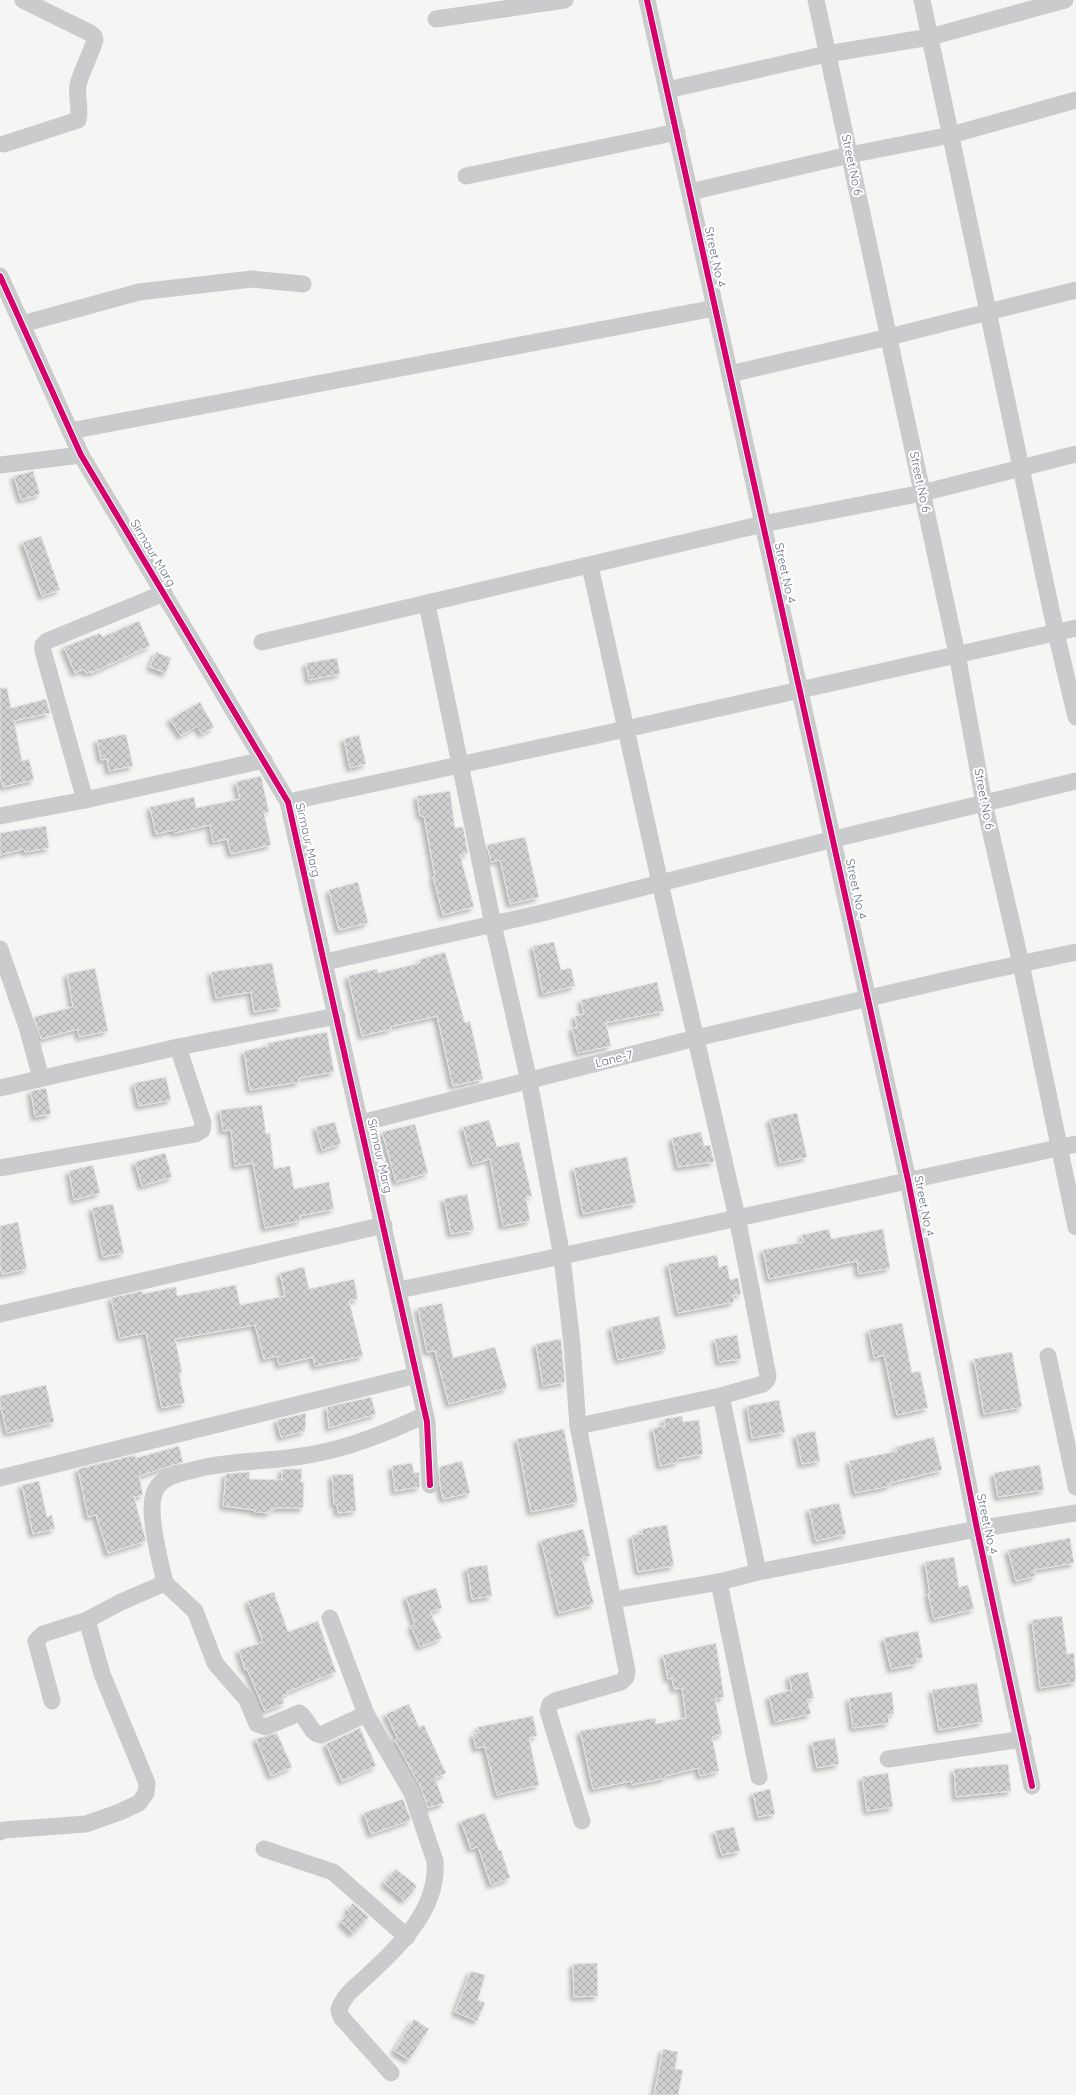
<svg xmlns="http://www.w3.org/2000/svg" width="1076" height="2095" viewBox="0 0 1076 2095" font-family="Quicksand,sans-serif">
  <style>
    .building { fill: url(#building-cross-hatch); stroke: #e4e4e4; filter: url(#shadow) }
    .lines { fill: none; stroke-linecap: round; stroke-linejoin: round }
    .street { stroke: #cacbcd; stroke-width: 17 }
    .cycleway-casing { stroke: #fff; stroke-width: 8 }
    .cycleway { stroke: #d6006c; stroke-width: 6 }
    .labels { text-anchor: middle; stroke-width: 4; stroke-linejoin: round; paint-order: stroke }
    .street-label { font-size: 12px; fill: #676f82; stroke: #fff }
  </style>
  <defs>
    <pattern id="building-cross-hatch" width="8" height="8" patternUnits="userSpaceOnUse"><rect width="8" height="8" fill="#d0d0d1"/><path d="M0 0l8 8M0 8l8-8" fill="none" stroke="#adadaf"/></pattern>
    <filter id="shadow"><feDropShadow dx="-3.5" dy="3.5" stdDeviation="2" flood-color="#0004"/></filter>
  </defs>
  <rect width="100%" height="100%" fill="#f5f5f4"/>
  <!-- building -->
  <g class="building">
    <path d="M33 471 40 494 21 500 14 476Z"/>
    <path d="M41 536 60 590 42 596 23 542Z"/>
    <path d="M139 621 150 646 91 673V671L86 673 84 669 75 673 64 647 100 633 102 637Z"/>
    <path d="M156 652 171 658 166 673 150 667Z"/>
    <path d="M337 658 340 674 309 680 306 663Z"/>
    <path d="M0 688H7L11 708 46 699 50 713 14 721 22 761 29 759 34 780 3 787 0 775Z"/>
    <path d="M200 702 214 727 202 734 197 726 181 736 170 719Z"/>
    <path d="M126 734 133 766 109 771 107 759 101 760 97 740Z"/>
    <path d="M359 735 366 764 350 768 344 739Z"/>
    <path d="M261 776 269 812 264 813 271 845 231 854 227 839 213 842 210 825 175 833 174 830 156 834 150 807 194 797 196 808 240 799 236 782Z"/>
    <path d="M450 791 455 828 463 827 468 853 460 855 474 907 443 915 433 877H435L424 816H420L417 796Z"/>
    <path d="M46 826 49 848 25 852 24 849 0 855V833Z"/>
    <path d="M525 837 539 897 510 904 500 860 491 862 487 845Z"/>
    <path d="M358 882 368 923 339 930 329 890Z"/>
    <path d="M554 942 561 970 571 968 575 986 543 994 533 946Z"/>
    <path d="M445 952 465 1023 470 1021 483 1079 453 1086 437 1016 390 1027 391 1029 362 1036 348 976 377 969 378 973 420 963 419 960Z"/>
    <path d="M272 963 281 1007 254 1012 251 992 216 998 211 972Z"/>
    <path d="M95 968 108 1031 79 1037 78 1029 41 1039 34 1017 73 1007 67 974Z"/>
    <path d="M657 982 664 1011 606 1023 611 1046 578 1053 572 1028 577 1027 575 1016 584 1014 581 1000Z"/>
    <path d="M327 1032 334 1072 299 1078V1082L250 1090 244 1051 268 1046V1043Z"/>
    <path d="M166 1077 171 1100 139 1106 134 1083Z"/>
    <path d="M46 1088 51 1114 35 1117 31 1091Z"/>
    <path d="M262 1105 266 1134 270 1133 274 1169 290 1166 294 1189 329 1182 334 1209 300 1216V1221L265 1228 253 1163 235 1166 231 1130 223 1131 220 1110Z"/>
    <path d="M797 1113 807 1157 780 1163 770 1119Z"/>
    <path d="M489 1120 497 1147 519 1142 532 1196 526 1197 530 1221 503 1226 490 1159 473 1164 463 1127Z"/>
    <path d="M335 1122 341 1144 322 1150 316 1127Z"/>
    <path d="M415 1124 428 1173 396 1182 382 1132Z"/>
    <path d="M701 1132 704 1146 710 1145 714 1162 678 1167 672 1138Z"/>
    <path d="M165 1153 172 1177 142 1186 135 1162Z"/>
    <path d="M627 1157 636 1203 583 1214 574 1168Z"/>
    <path d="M93 1165 100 1193 74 1200 69 1171Z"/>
    <path d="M467 1194 474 1230 451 1234 444 1199Z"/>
    <path d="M113 1204 124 1253 103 1257 92 1208Z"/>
    <path d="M18 1222 27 1269 2 1274 0 1265V1226Z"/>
    <path d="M829 1229 831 1239 883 1229 890 1268 859 1274 857 1261 769 1279 763 1250 803 1242 802 1235Z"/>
    <path d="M717 1255 719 1267 727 1265 730 1280 738 1278 741 1294 733 1295 734 1302 678 1313 668 1264Z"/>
    <path d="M304 1267 309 1289 354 1279 358 1299 349 1301 363 1356 315 1366 313 1357 279 1365 277 1356 264 1359 255 1325 175 1339 182 1372 179 1373 185 1403 162 1408 146 1333 120 1338 111 1298 142 1291V1294L176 1287 177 1296 236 1285 240 1305 285 1296 280 1273Z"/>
    <path d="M442 1303 453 1358 495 1347 507 1388 449 1404 435 1351 427 1352 418 1308Z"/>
    <path d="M659 1316 666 1349 618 1360 611 1327Z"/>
    <path d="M902 1323 912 1373 920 1371 928 1408 897 1415 884 1355 874 1358 869 1330Z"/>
    <path d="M737 1335 741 1359 719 1362 715 1339Z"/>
    <path d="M561 1339 565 1382 543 1386 536 1344Z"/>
    <path d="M1012 1352 1022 1407 984 1414 974 1359Z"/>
    <path d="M46 1385 54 1422 7 1433 0 1404V1396Z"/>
    <path d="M371 1397 376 1414 329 1428 327 1407Z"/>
    <path d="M779 1400 785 1432 752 1438 747 1406Z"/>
    <path d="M306 1413 305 1431 281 1437 277 1420Z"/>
    <path d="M682 1416 683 1422 699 1420 703 1454 677 1459 678 1462 660 1466 653 1428 665 1426 664 1419Z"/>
    <path d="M564 1429 578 1502 531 1512 517 1439Z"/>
    <path d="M815 1431 820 1461 802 1464 796 1435Z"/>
    <path d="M934 1437 942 1470 890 1483V1486L855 1493 849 1461 897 1451 896 1447Z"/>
    <path d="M179 1446 183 1462 139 1476 143 1495 134 1497 146 1541 108 1553 96 1515 88 1517 78 1469 135 1455 136 1458Z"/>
    <path d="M462 1461 470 1493 443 1499 440 1485 439 1467Z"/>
    <path d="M412 1463 414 1473 419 1472 420 1487 395 1491 392 1466Z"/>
    <path d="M1040 1465 1044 1490 998 1497 994 1473Z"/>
    <path d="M282 1469H302L301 1482H304L303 1508H274V1510H270V1513L255 1512V1510L223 1506 226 1474 245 1472H250L249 1479 282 1480Z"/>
    <path d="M353 1474 356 1511 338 1513 337 1504H334L332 1475Z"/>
    <path d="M39 1481 47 1517 52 1515 55 1529 33 1534 22 1485Z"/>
    <path d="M839 1503 846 1534 816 1541 809 1509Z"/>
    <path d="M667 1525 674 1566 638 1572 632 1535 643 1534 642 1529Z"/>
    <path d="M583 1529 590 1556 582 1558 594 1604 559 1613 541 1540Z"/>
    <path d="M1070 1538 1074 1563 1034 1570 1036 1576 1016 1581 1008 1550Z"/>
    <path d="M954 1557 959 1587 968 1585 974 1609 934 1619 928 1594H930L925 1562Z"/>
    <path d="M487 1565 492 1596 472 1599 467 1568Z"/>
    <path d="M436 1588 442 1608 430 1612 442 1638 420 1647 411 1626 415 1625 406 1597Z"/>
    <path d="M274 1592 288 1632 318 1621 336 1672 287 1692 288 1694 282 1696 284 1703 265 1711 247 1669 245 1670 239 1650 263 1642 248 1601Z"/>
    <path d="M1062 1616 1067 1654 1074 1653 1076 1682 1040 1688 1032 1620Z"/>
    <path d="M918 1631 923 1658 916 1659 917 1664 891 1669 884 1638Z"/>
    <path d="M716 1643 724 1697 715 1699 722 1734 712 1737 719 1771 700 1776 698 1768 665 1776 666 1778 632 1785 631 1781 593 1789 580 1731 655 1718 656 1724 686 1718 682 1688 674 1689 672 1678 668 1679 663 1655Z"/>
    <path d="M808 1672 814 1698 807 1700 811 1714 775 1722 769 1696 792 1690 789 1676Z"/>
    <path d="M977 1683 983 1722 939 1730 932 1690Z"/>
    <path d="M892 1692 894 1714 888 1715 889 1723 853 1728 849 1698Z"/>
    <path d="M409 1704 419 1727 424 1725 446 1773 435 1778 444 1803 428 1808 421 1788 395 1740 398 1739 386 1714Z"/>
    <path d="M533 1716 537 1736 529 1738 539 1785 497 1795 485 1747 476 1748 473 1734 479 1732 478 1727Z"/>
    <path d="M360 1728 376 1766 342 1781 326 1744Z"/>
    <path d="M277 1733 292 1767 271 1776 256 1739Z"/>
    <path d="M835 1738 839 1764 817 1768 812 1742Z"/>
    <path d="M1008 1764 1011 1791 956 1797 954 1769Z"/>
    <path d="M888 1773 893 1807 867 1811 862 1777Z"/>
    <path d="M770 1789 775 1814 758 1817 753 1793Z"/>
    <path d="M403 1799 411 1820 371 1834 364 1813Z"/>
    <path d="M485 1813 499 1851 501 1850 510 1878 491 1885 478 1847 471 1849 461 1821Z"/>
    <path d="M734 1827 740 1851 722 1855 715 1831Z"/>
    <path d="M396 1869 417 1886 405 1901 384 1883Z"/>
    <path d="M353 1903 369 1917 353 1934 341 1922 350 1913 347 1910Z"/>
    <path d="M597 1963 598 1996 574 1997 573 1964Z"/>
    <path d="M471 1971 485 1975 478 2000 485 2003 477 2021 455 2012Z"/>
    <path d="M414 2019 429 2029 409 2060 394 2051Z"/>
    <path d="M663 2049 678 2052 675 2069 683 2070 678 2095H654Z"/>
  </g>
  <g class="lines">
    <!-- street -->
    <g class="street">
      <path d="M647 0 908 1180 977 1529 1032 1786"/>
      <path d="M816 0 957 654 984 803 1021 964 1076 1227"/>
      <path d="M922 0 1056 633 1076 717"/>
      <path d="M436 19 565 0"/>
      <path d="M667 90 827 54 930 37 1065 0"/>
      <path d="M4 144 78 120C81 109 76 97 78 85 82 70 90 56 95 40L94 36 90 33 23 0"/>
      <path d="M466 176 677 132"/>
      <path d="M690 192 849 155 951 135 1076 100"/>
      <path d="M0 276 81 455 288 802 427 1422 430 1485"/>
      <path d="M22 324 139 292 252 279 303 284"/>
      <path d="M730 374 889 337 1076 290"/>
      <path d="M70 431 715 308"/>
      <path d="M0 465 81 455"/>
      <path d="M590 566 660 883 737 1217 768 1376 767 1380 763 1384 721 1396 758 1572"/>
      <path d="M427 604 493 924 529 1081 562 1257 572 1344 578 1426 627 1671 626 1677 621 1682 555 1701 550 1704 548 1711 582 1821"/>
      <path d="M262 642 763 524 922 493 1076 454"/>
      <path d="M85 800 43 651V645L47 641 164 593"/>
      <path d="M288 802 626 729 1076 628"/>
      <path d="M0 816 85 800 264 760"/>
      <path d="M0 949 27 1027 41 1078"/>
      <path d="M325 962 538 914 834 839 1076 781"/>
      <path d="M0 1088 178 1047 337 1016"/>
      <path d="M361 1123 696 1038 968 975 1076 952"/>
      <path d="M0 1168 196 1134 202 1130 203 1123 178 1047"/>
      <path d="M399 1290C625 1244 850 1193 1076 1144"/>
      <path d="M0 1314 384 1225"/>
      <path d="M1048 1356 1076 1487"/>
      <path d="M578 1426 721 1396"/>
      <path d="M0 1478 417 1375"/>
      <path d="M719 1582 759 1777"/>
      <path d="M165 1583 195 1611 215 1663 247 1700 257 1724 266 1727 299 1713C308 1718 310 1734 321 1735L366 1714 330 1618"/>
      <path d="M613 1600 719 1582 758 1572 977 1529 1076 1513"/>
      <path d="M52 1701 36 1641 43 1634 87 1620"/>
      <path d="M366 1714 412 1793 435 1861C439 1909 398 1948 366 1977 356 1987 343 1995 339 2010L341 2017 391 2073"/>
      <path d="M888 1759 1023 1739"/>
      <path d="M0 1832 4 1830 86 1824 120 1812 139 1803 146 1793 147 1783 102 1674 87 1620 121 1602 165 1583C160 1560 146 1511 155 1491 162 1475 183 1473 197 1469 231 1460 267 1462 302 1456 345 1450 386 1433 425 1415"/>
      <path d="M264 1849 333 1872 407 1937"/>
    </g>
    <defs>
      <g id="cycleway">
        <path d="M647 0 908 1180 977 1529 1032 1786"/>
        <path d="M0 276 81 455 288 802 427 1422 430 1485"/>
      </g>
    </defs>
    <!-- cycleway casing -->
    <use href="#cycleway" class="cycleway-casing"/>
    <!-- cycleway -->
    <use href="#cycleway" class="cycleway"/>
  </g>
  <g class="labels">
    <!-- street labels -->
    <g class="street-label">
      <text transform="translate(852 165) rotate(78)" y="4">Street No 6</text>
      <text transform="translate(715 257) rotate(78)" y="4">Street No 4</text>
      <text transform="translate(920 482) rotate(78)" y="4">Street No 6</text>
      <text transform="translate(153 553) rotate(59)" y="4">Sirmaur Marg</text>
      <text transform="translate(785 573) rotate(78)" y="4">Street No 4</text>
      <text transform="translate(984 799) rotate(79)" y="4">Street No 6</text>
      <text transform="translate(308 840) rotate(77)" y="4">Sirmaur Marg</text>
      <text transform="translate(856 889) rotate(78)" y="4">Street No 4</text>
      <text transform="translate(614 1059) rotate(-14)" y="4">Lane-7</text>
      <text transform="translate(380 1156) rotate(77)" y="4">Sirmaur Marg</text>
      <text transform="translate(924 1206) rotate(79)" y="4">Street No 4</text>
      <text transform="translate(987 1524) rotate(78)" y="4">Street No 4</text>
    </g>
  </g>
</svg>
